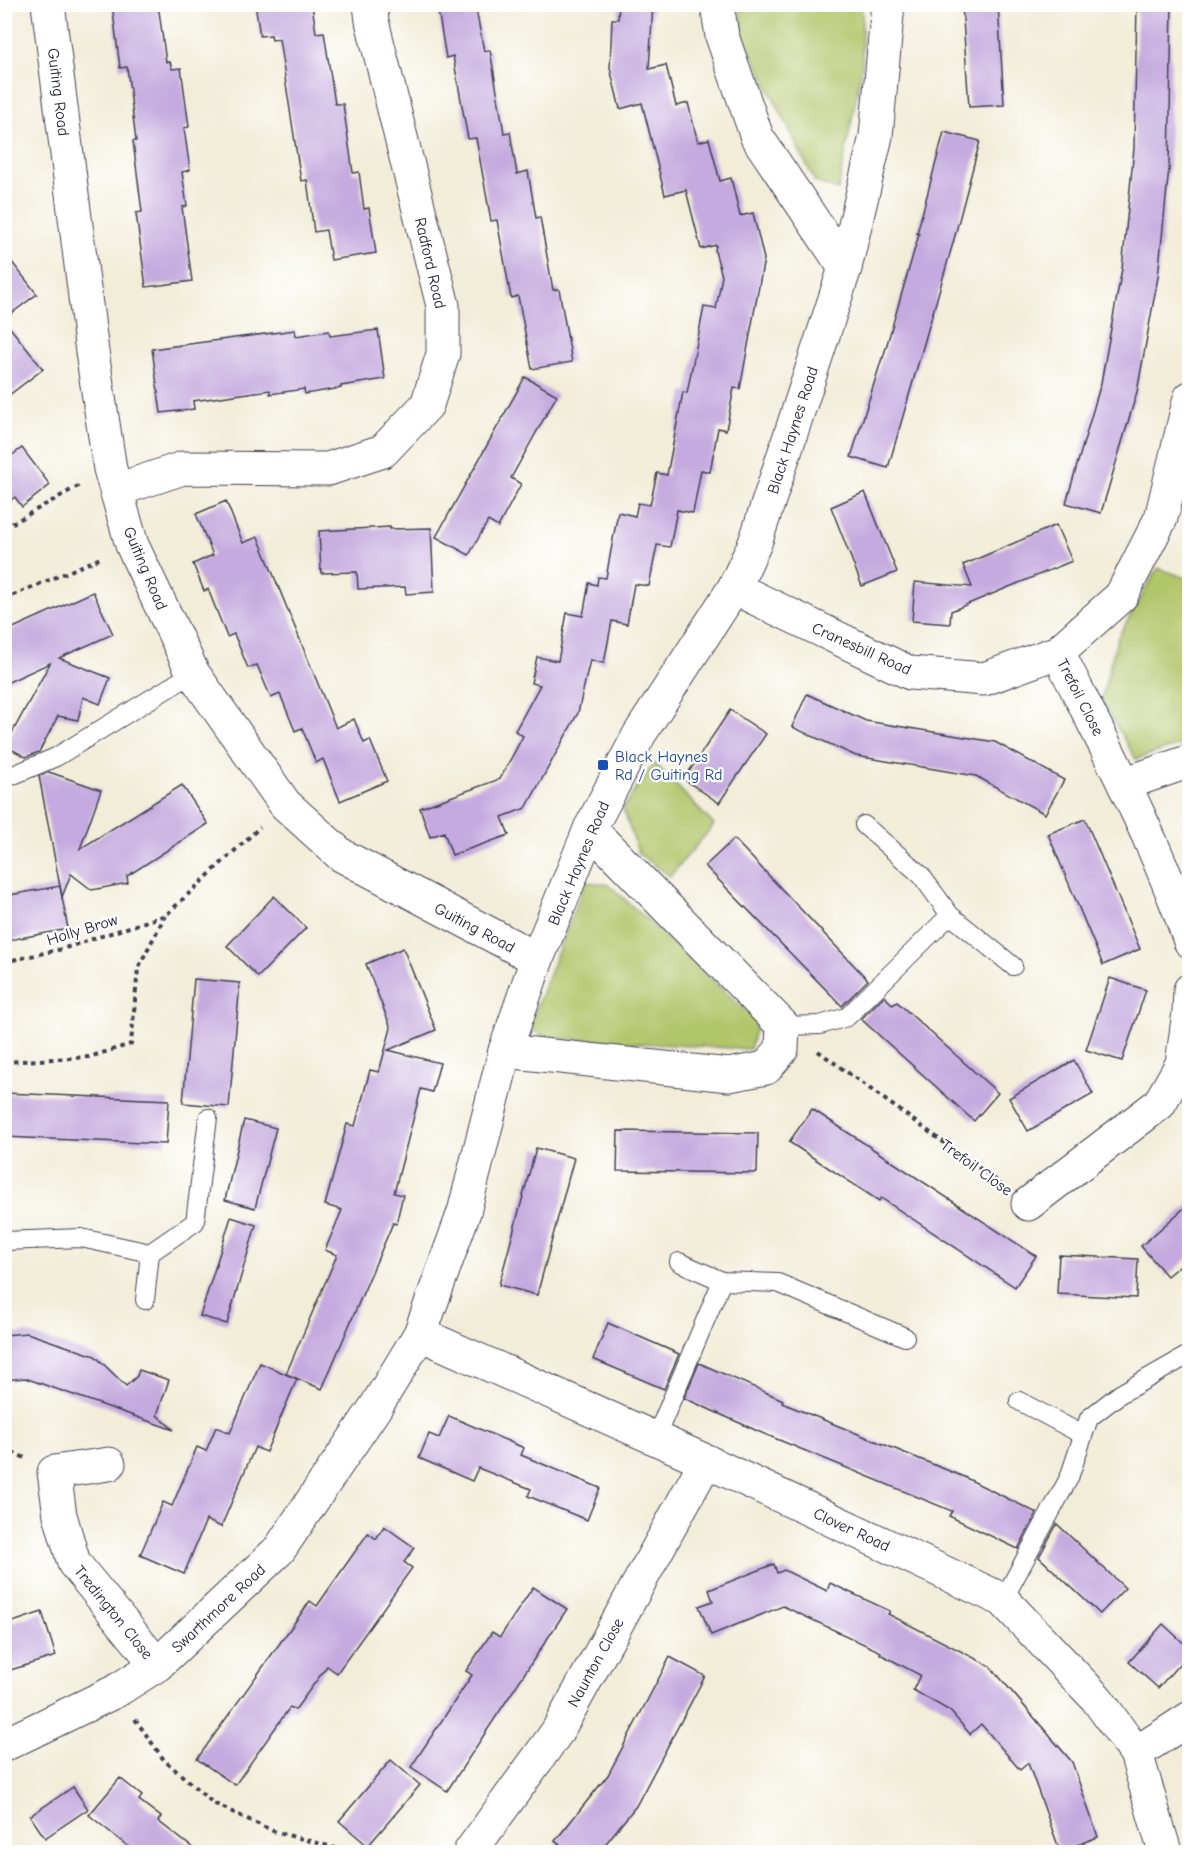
<svg xmlns="http://www.w3.org/2000/svg" width="1194" height="1857" viewBox="0 0 1194 1857" font-family="'Comic Neue',sans-serif">
  <style>
    .green { fill: #b1c569; stroke: #6a7452; stroke-width: 1.5 }
    .building { fill: #c4aade }
    .lines { fill: none; stroke-linecap: round; stroke-linejoin: round }
    .lane-casing { stroke: #414053; stroke-width: 20 }
    .street-casing { stroke: #414053; stroke-width: 35 }
    .path { stroke: #414053; stroke-width: 4; stroke-dasharray: 4.5 4.5; stroke-linecap: butt }
    .lane { stroke: #fff; stroke-width: 18 }
    .street { stroke: #fff; stroke-width: 33 }
    .transit-dot { fill: #1a4fb4; stroke: #fff; stroke-width: 2 }
    .labels { text-anchor: middle; stroke-width: 4.5; stroke-linejoin: round; paint-order: stroke }
    .street-label { font-size: 16px; fill: #22223b; stroke: #fff }
    .transit-label { font-size: 16px; fill: #164399; stroke: #fff; text-anchor: start }
  </style>
  <rect width="100%" height="100%" fill="#fff"/>
  <filter id="ink" filterUnits="userSpaceOnUse"><feTurbulence type="fractalNoise" baseFrequency=".0167" numOctaves="2"/><feDisplacementMap in="SourceGraphic" scale="12" xChannelSelector="R" yChannelSelector="G"/><feConvolveMatrix kernelMatrix="1 2 1 2 8 2 1 2 1" color-interpolation-filters="sRGB"/></filter>
  <filter id="wash" filterUnits="userSpaceOnUse"><feTurbulence type="fractalNoise" baseFrequency=".008" numOctaves="4" result="noise"/><feDisplacementMap in="SourceGraphic" scale="24" xChannelSelector="R" yChannelSelector="G"/><feGaussianBlur stdDeviation="1.35" result="paint"/><feColorMatrix in="noise" values="0 0 0 0 0 0 0 0 0 0 0 0 0 0 0 0 0 1.4 0 .05"/><feComposite in="paint" operator="in"/></filter>
  <g filter="url(#wash)">
    <rect width="100%" height="100%" fill="#f2edd8"/>
    <!-- green -->
    <g class="green">
      <path d="M739 5H862V67L838 190 815 182 744 38Z"/>
      <path d="M1158 568 1189 579V742L1136 759 1101 700 1117 639Z"/>
      <path d="M655 763 714 825 670 876 639 854 623 809 637 787Z"/>
      <path d="M585 882 608 884 756 1020 755 1030 750 1049 544 1038 529 1026Z"/>
    </g>
    <g id="blocks">
      <!-- building -->
      <g class="building">
        <path d="M112 4H158L166 62H170L172 69 181 68 189 127 184 128 190 170 182 172 187 206 182 207 192 281 146 287 136 213 142 212 133 141H136L127 67 120 68Z"/>
        <path d="M255 4H312L316 33 324 32 335 104H343L353 173 359 172 364 209 369 208 376 253 331 260 326 230 314 232 307 180 301 181 279 39 272 40 271 35 260 36Z"/>
        <path d="M437 4H475L484 51 490 50 504 133 510 132 517 174 528 171 536 218 540 217 553 290 559 289 572 362 532 369 518 296 511 298 497 220 491 221 476 138 468 139 453 56 446 58Z"/>
        <path d="M619 4H653L649 69 666 65 676 106 688 103 698 142 709 139 720 181 731 178 740 216 753 213 764 259 740 389 734 388 726 430 718 428 710 472 701 470 693 513 677 510 670 547 657 545 649 586 634 584 627 624 612 621 604 663 590 660 578 713 526 808 502 817 509 835 452 855 444 832 430 837 420 808 500 779 523 736 515 731 540 685 531 683 537 657 558 661 567 613 583 616 589 583 597 585 598 577 606 578 618 512 635 516 638 503 650 505 657 473 667 475 683 392 687 393 704 307 716 309 722 276 715 251 716 245 701 249 686 190 665 195 642 103 620 109 610 68 612 19H618Z"/>
        <path d="M962 4H998L1004 105 969 107Z"/>
        <path d="M1137 4H1172L1169 168 1158 277 1137 392 1101 513 1066 503 1101 383 1122 269 1134 148Z"/>
        <path d="M944 132 980 141 953 243 888 468 851 457 882 358H883L919 234 917 233Z"/>
        <path d="M4 252 37 294 4 319Z"/>
        <path d="M4 320 43 369 4 399Z"/>
        <path d="M295 330 296 336 329 331 330 336 378 330 385 379 341 386V388L305 394 304 389 270 394V390L193 401 194 409 161 413 152 349Z"/>
        <path d="M525 377 557 395 511 478 521 484 498 527 488 521 469 555 436 537Z"/>
        <path d="M22 448 50 485 22 507 15 497 4 505V461Z"/>
        <path d="M865 492 897 572 862 586 831 507Z"/>
        <path d="M226 501 243 543 258 537 336 728 354 719 364 743 370 740 387 781 340 801 323 759 316 763 302 728 295 731 280 694 271 698 257 665 248 668 234 634 227 637 208 589 204 591 193 564 213 555 196 514Z"/>
        <path d="M1056 525 1072 561 951 611 950 624 912 621 915 582 972 587 963 565Z"/>
        <path d="M390 527V529L431 528 434 592 406 594 405 587 358 589 357 572 321 573 319 531Z"/>
        <path d="M93 592 113 634 59 658 110 678 100 704 83 697 78 720 58 716 39 752 26 757 5 746 50 663 4 684V632Z"/>
        <path d="M807 694 866 721 995 742 1064 780 1045 814 976 776 856 756 792 727Z"/>
        <path d="M730 710 766 734 719 803 684 779Z"/>
        <path d="M49 772 101 790 80 849 182 785 208 824 127 876 128 883 92 890 71 874 62 897 39 776Z"/>
        <path d="M1085 819 1140 949 1103 965 1048 834Z"/>
        <path d="M734 839 868 980 842 1006 705 866Z"/>
        <path d="M60 886 68 929 4 941V896Z"/>
        <path d="M274 896 306 928 258 977 227 946Z"/>
        <path d="M403 948 436 1030 388 1050 440 1063 432 1092 421 1089 394 1193 403 1195 396 1224 393 1223 322 1389 286 1374 337 1255 325 1250 342 1210 325 1205 347 1124 355 1126 370 1070 379 1072 391 1028 366 964Z"/>
        <path d="M1110 978 1146 990 1122 1061 1086 1050Z"/>
        <path d="M194 979 240 983 229 1107 183 1103Z"/>
        <path d="M884 996 893 1005 897 1002 998 1093 974 1121 861 1019Z"/>
        <path d="M1074 1060 1093 1094 1028 1131 1009 1098Z"/>
        <path d="M4 1093 169 1100 166 1144 4 1137Z"/>
        <path d="M812 1109 1036 1256 1015 1287 881 1198 879 1201 789 1142Z"/>
        <path d="M244 1120 276 1128 255 1208 225 1200Z"/>
        <path d="M618 1131 758 1133 757 1173 617 1171Z"/>
        <path d="M536 1148 574 1158 537 1295 499 1285Z"/>
        <path d="M1190 1203V1257L1167 1276 1141 1246Z"/>
        <path d="M231 1217 256 1225 227 1324 200 1316Z"/>
        <path d="M1059 1255 1138 1259 1136 1298 1057 1294Z"/>
        <path d="M608 1323 679 1354 664 1389 593 1359Z"/>
        <path d="M27 1333 95 1356 126 1386 137 1376 139 1370 169 1380 157 1415 174 1430 25 1378 4 1380V1335Z"/>
        <path d="M260 1363 297 1379 266 1452 255 1447 221 1527 206 1520 184 1574 140 1555 163 1502 172 1506 197 1447 206 1451 216 1427 230 1433Z"/>
        <path d="M699 1363 783 1400 782 1403 964 1477 1037 1513 1018 1549 949 1516 952 1511 762 1433 684 1398Z"/>
        <path d="M449 1416 524 1448 521 1455 600 1488 587 1520 528 1496 531 1489 478 1468 472 1481 419 1458 429 1434 439 1438Z"/>
        <path d="M1057 1524 1125 1588 1100 1614 1039 1557Z"/>
        <path d="M384 1526 415 1548 404 1562 412 1568 337 1673 327 1666 295 1710 290 1707 235 1785 197 1759 310 1601 317 1606 368 1533 376 1539Z"/>
        <path d="M774 1564 777 1573 784 1570 827 1591 830 1583 890 1611 888 1614 990 1666 1072 1762 1098 1837 1060 1851 1028 1763 1020 1770 981 1724 970 1734 950 1711 913 1690 920 1675 880 1654 881 1652 783 1606 711 1635 699 1606 713 1601 709 1590Z"/>
        <path d="M533 1587 567 1609 447 1791 411 1767 472 1675 466 1671 492 1632 500 1637Z"/>
        <path d="M42 1612 56 1656 4 1672V1625Z"/>
        <path d="M1163 1624 1190 1649V1652L1158 1688 1129 1662Z"/>
        <path d="M670 1657 705 1676 636 1806 599 1852H569L555 1841 608 1775Z"/>
        <path d="M391 1760 420 1785 368 1846 339 1821Z"/>
        <path d="M120 1778 142 1796 139 1800 161 1817 158 1821 198 1852H135L89 1815Z"/>
        <path d="M73 1787 88 1809 45 1838 30 1816Z"/>
      </g>
    </g>
  </g>
  <g filter="url(#ink)">
    <use href="#blocks" fill-opacity="0" stroke="#414053" stroke-width="1.5"/>
    <g class="lines">
      <defs>
        <g id="lane">
          <path d="M4 779 56 757 193 673"/>
          <path d="M950 915 1013 966"/>
          <path d="M783 1026 820 1025 847 1017 950 915 921 875 864 825"/>
          <path d="M4 1241 81 1238 150 1253 145 1300"/>
          <path d="M150 1253 195 1222 208 1118"/>
          <path d="M679 1262 722 1281 778 1283 905 1337"/>
          <path d="M1019 1401 1083 1435"/>
          <path d="M655 1439 722 1281"/>
          <path d="M1003 1600 1069 1478 1089 1418 1120 1394 1190 1354"/>
        </g>
        <g id="street">
          <path d="M48 4 92 352 110 469 132 545 193 673 285 804 341 855 537 959"/>
          <path d="M717 4 722 36 757 137 845 268"/>
          <path d="M117 490 183 468 328 469 383 451 427 405 443 354V306L372 21 370 4"/>
          <path d="M734 588 910 673 984 679 1058 652 1121 596 1161 518 1190 398"/>
          <path d="M1058 652C1105 746 1156 841 1190 941"/>
          <path d="M1124 784 1190 761"/>
          <path d="M505 1051 729 1075 766 1068 782 1049 783 1026 590 829"/>
          <path d="M1028 1204 1159 1104 1182 1064 1189 1012 1190 990"/>
          <path d="M420 1334 706 1461 1003 1600 1097 1699 1136 1753 1165 1852"/>
          <path d="M109 1464 54 1472 60 1515 74 1563 157 1665"/>
          <path d="M4 1745 116 1691 157 1665 279 1550 375 1408 420 1334 464 1212 505 1051 537 959 590 829 639 735 734 588 755 543 845 268 876 136 888 4"/>
          <path d="M1136 1753 1190 1718"/>
          <path d="M470 1852 557 1732 706 1461"/>
        </g>
      </defs>
      <!-- lane casing -->
      <use href="#lane" class="lane-casing"/>
      <!-- street casing -->
      <use href="#street" class="street-casing"/>
      <!-- path -->
      <g class="path">
        <path d="M4 528 80 485"/>
        <path d="M4 599 101 558"/>
        <path d="M4 962 62 949 166 915 260 827"/>
        <path d="M818 1051 1001 1184"/>
        <path d="M4 1062 89 1057 131 1044 138 968 165 916"/>
        <path d="M4 1448 25 1458"/>
        <path d="M135 1719 164 1760 213 1803 273 1831 350 1852"/>
      </g>
      <!-- lane -->
      <use href="#lane" class="lane"/>
      <!-- street -->
      <use href="#street" class="street"/>
    </g>
  </g>
  <!-- markers -->
  <rect class="transit-dot" x="597" y="759" width="12" height="12" rx="3"/>
  <g class="labels">
    <!-- street labels -->
    <g class="street-label">
      <text transform="translate(59 92) rotate(83)" y="6">Guiting Road</text>
      <text transform="translate(431 263) rotate(77)" y="6">Radford Road</text>
      <text transform="translate(792 430) rotate(-72)" y="6">Black Haynes Road</text>
      <text transform="translate(146 568) rotate(67)" y="6">Guiting Road</text>
      <text transform="translate(862 648) rotate(24)" y="6">Cranesbill Road</text>
      <text transform="translate(1081 697) rotate(63)" y="6">Trefoil Close</text>
      <text transform="translate(578 863) rotate(-67)" y="6">Black Haynes Road</text>
      <text transform="translate(475 927) rotate(28)" y="6">Guiting Road</text>
      <text transform="translate(82 929) rotate(-17)" y="6">Holly Brow</text>
      <text transform="translate(977 1167) rotate(36)" y="6">Trefoil Close</text>
      <text transform="translate(852 1529) rotate(25)" y="6">Clover Road</text>
      <text transform="translate(218 1608) rotate(-43)" y="6">Swarthmore Road</text>
      <text transform="translate(114 1612) rotate(51)" y="6">Tredington Close</text>
      <text transform="translate(595 1662) rotate(-61)" y="6">Naunton Close</text>
    </g>
    <!-- transit labels -->
    <g class="transit-label">
      <text x="615" y="762">Black Haynes<tspan x="615" dy="18">Rd / Guiting Rd</tspan></text>
    </g>
  </g>
  <!-- margin -->
  <rect width="1194" height="1857" fill="none" stroke="#fff" stroke-width="24"/>
</svg>
